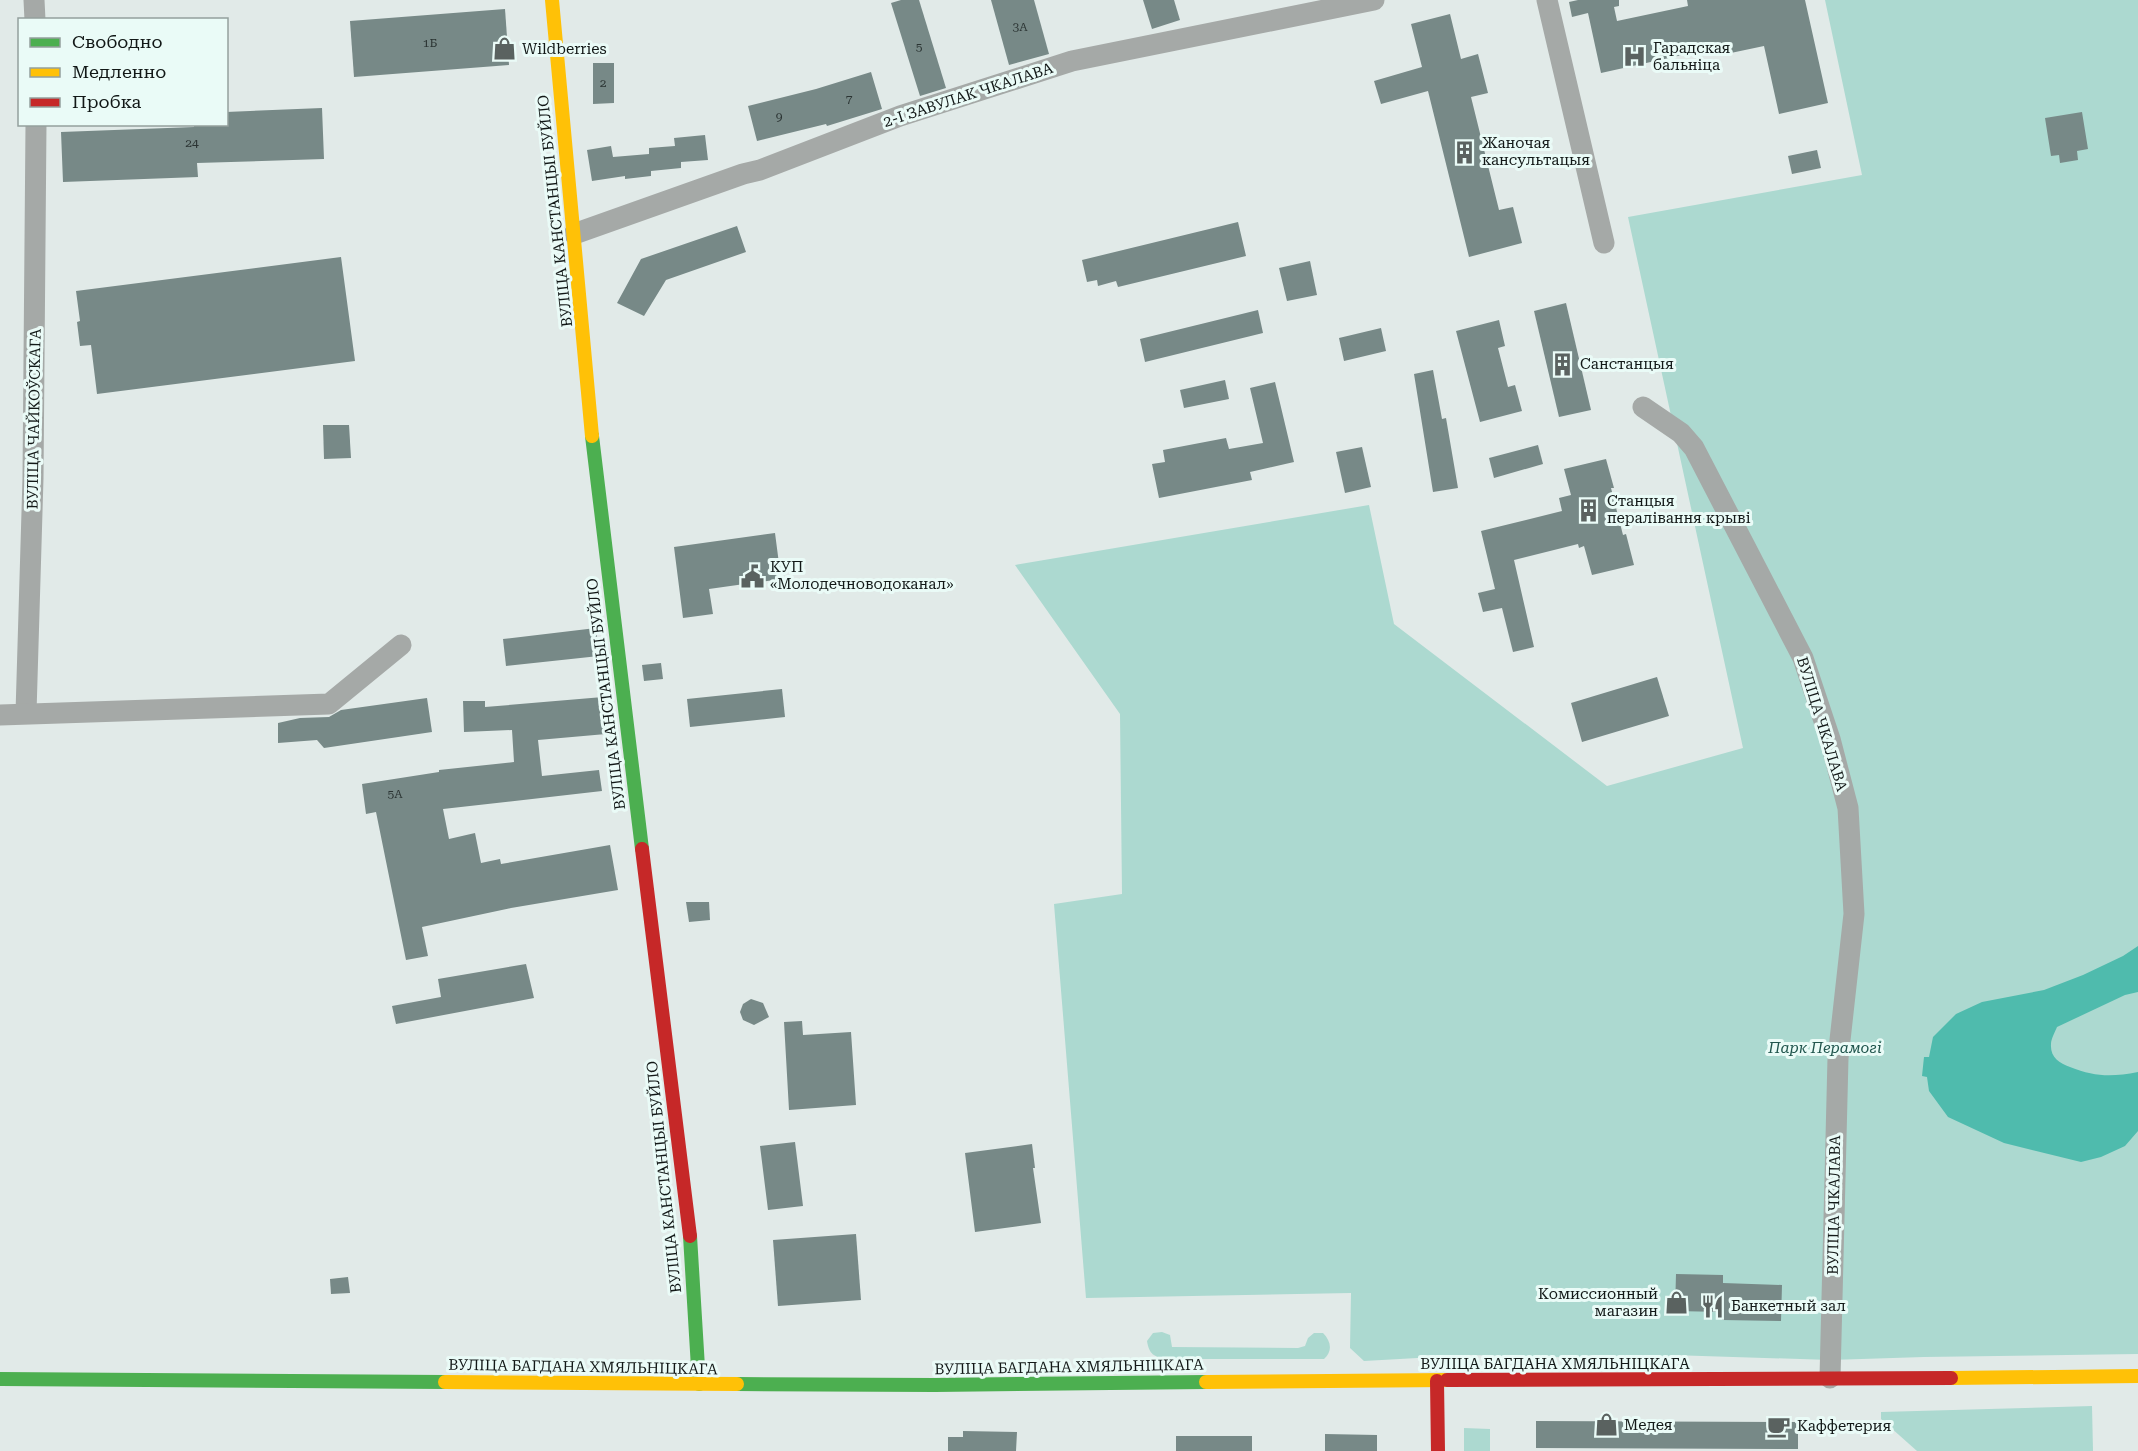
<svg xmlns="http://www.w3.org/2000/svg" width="2138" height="1451" viewBox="0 0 2138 1451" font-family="'Roboto Serif',serif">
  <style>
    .green { fill: #acd9d0 }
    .water { fill: #4fbbad }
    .building { fill: #778987 }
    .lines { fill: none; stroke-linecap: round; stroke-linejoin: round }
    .street { stroke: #a5a9a7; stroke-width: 21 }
    .fast { stroke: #4caf50; stroke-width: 14 }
    .slow { stroke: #ffc107; stroke-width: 14 }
    .jam { stroke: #c62828; stroke-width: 14 }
    .labels { text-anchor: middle; stroke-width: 6; stroke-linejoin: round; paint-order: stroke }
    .number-label { font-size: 12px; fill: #2b3433 }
    .poi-label { font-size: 15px; fill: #121817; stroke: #eafbf7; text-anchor: start }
    .street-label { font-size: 15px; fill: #121817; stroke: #eafbf7 }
    .park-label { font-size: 15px; font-style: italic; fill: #20554d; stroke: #eafbf7 }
  </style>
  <rect width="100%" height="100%" fill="#e1eae8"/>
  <!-- green -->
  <g class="green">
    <path d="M1825 0H2138V1354L1924 1357 1830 1360 1671 1355V1360L1471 1355 1364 1361 1350 1348 1351 1293 1086 1298 1054 904 1122 894 1120 714 1015 565 1369 505 1394 624 1607 786 1743 748 1628 217 1862 175Z"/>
    <path d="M1162 1332 1170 1335 1172 1347 1298 1348 1305 1346 1308 1338 1314 1333H1323C1331 1341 1333 1351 1324 1359H1166C1154 1357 1149 1354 1147 1341L1153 1333Z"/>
    <path d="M2092 1406 2093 1451H1917L1881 1419V1412Z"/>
    <path d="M1464 1428 1490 1429V1451H1464Z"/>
  </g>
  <!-- water -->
  <path class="water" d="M2138 946V992L2125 995 2057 1027C2055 1032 2051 1039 2051 1044 2050 1057 2059 1063 2070 1067 2095 1077 2112 1077 2138 1072V1131L2125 1146 2101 1157 2081 1162 2004 1143 1948 1117 1929 1091 1927 1077 1922 1076 1924 1057H1929L1933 1037 1956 1014 1982 1002 2044 990 2083 975 2123 956Z"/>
  <!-- building -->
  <g class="building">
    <path d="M901 0H919L946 88 920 96 891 3Z"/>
    <path d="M991 0H1034L1049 54 1009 65Z"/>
    <path d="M1143 0H1174L1180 20 1152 29Z"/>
    <path d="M1578 0H1619V6L1614 7 1617 21 1688 6 1687 0H1805L1828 103 1779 114 1764 46 1726 54 1723 46 1601 73 1588 13 1572 17 1569 2Z"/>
    <path d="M505 9 509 65 354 77 350 21Z"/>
    <path d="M1450 14 1461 59 1478 54 1488 93 1471 97 1499 210 1513 207 1522 243 1469 257 1428 91 1381 104 1374 81 1422 67 1411 24Z"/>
    <path d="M593 63H614V103L593 104Z"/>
    <path d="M871 72 882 109 827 126 826 124 757 141 748 106 816 89Z"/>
    <path d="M322 108 324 159 197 163 198 177 63 182 61 132 194 127V124H226V112Z"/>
    <path d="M2082 112 2088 149 2077 151 2078 160 2060 163 2059 155 2051 156 2045 118Z"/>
    <path d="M705 135 708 160 681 162V168L651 171V176L625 179V176L592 181 587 150 611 146 613 157 649 154V148L675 146 674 138Z"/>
    <path d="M1817 150 1821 168 1792 174 1788 156Z"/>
    <path d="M1238 222 1246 256 1118 287 1116 281 1098 286 1097 280 1087 282 1082 260Z"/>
    <path d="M737 226 746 252 666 280 644 316 617 303 641 259Z"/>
    <path d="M341 257 355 361 97 394 91 345 80 346 77 322 80 321 76 291Z"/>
    <path d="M1310 261 1317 295 1287 301 1279 268Z"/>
    <path d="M1566 303 1591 410 1559 417 1534 311Z"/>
    <path d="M1258 310 1263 333 1145 362 1140 339Z"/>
    <path d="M1499 320 1505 346 1498 348 1508 387 1515 385 1522 411 1480 422 1456 331Z"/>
    <path d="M1381 328 1386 351 1344 361 1339 338Z"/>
    <path d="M1433 370 1442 419 1446 418 1458 488 1433 492 1414 374Z"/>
    <path d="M1225 380 1229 399 1184 408 1180 390Z"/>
    <path d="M1275 382 1294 462 1250 472 1252 480 1159 498 1152 464 1165 462 1163 450 1226 438 1229 449 1263 443 1250 388Z"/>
    <path d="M323 425H349L351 458 324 459Z"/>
    <path d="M1538 445 1543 464 1494 478 1489 458Z"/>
    <path d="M1362 447 1371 487 1345 493 1336 452Z"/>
    <path d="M1606 459 1614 488H1611L1623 535 1626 534 1634 565 1592 575 1584 546 1579 548 1578 544 1514 560 1534 647 1513 652 1502 608 1483 612 1478 593 1495 589 1481 531 1562 511 1559 498 1571 495 1564 469Z"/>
    <path d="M775 533 781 579 709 589 713 614 683 618 674 547Z"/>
    <path d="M596 628 599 656 506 666 503 639Z"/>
    <path d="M661 663 663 679 644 681 642 665Z"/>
    <path d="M1657 677 1669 716 1582 742 1571 703Z"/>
    <path d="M782 689 785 717 690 727 687 699Z"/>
    <path d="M603 697 606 734 538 740 542 776 599 770 602 791 443 809 449 839 475 833 481 863 500 859 501 864 610 845 618 890 511 908 422 927 428 956 406 960 376 812 366 814 362 784 439 772V770L514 762 512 730 464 732 463 701H485V707Z"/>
    <path d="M427 698 432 732 324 748 317 740 278 743V723L300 718 329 717 341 710Z"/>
    <path d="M686 902H709L710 920 689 922Z"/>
    <path d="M526 964 534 998 396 1024 392 1006 441 997 438 979Z"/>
    <path d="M751 999 763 1003 769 1017 754 1025 743 1020 740 1012 743 1004Z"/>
    <path d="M802 1021 803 1035 851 1032 856 1105 789 1110 784 1022Z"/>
    <path d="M795 1142 803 1206 768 1210 760 1146Z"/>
    <path d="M1032 1144 1035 1168H1033L1041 1223 975 1232 965 1153Z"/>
    <path d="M856 1234 861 1300 778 1306 773 1240Z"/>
    <path d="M1676 1274 1723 1275V1283L1782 1285 1781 1321 1722 1320 1723 1312 1675 1311Z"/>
    <path d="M348 1277 350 1293 331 1294 330 1279Z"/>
    <path d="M1536 1421 1798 1422V1449L1536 1448Z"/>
    <path d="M963 1431 1017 1432 1016 1451H948V1437H963Z"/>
    <path d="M1325 1434 1377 1435V1451H1325Z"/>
    <rect x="1176" y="1436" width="76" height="15"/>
  </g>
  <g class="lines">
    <!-- street -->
    <g class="street">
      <path d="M34 0 35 20"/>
      <path d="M1547 0 1604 243"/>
      <path d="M574 234 743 174 760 170 900 116 1072 61 1374 0"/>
      <path d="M1643 407 1681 433 1694 448 1803 658 1830 739 1848 808 1854 914 1838 1058 1830 1378"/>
      <path d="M26 713 33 478 36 124"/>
      <path d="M0 715 329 704 401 645"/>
    </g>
    <!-- fast -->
    <g class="fast">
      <path d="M592 436 642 849"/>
      <path d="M690 1236 699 1384"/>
      <path d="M0 1379 445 1382"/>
      <path d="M737 1384 935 1385 1206 1382"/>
    </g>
    <!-- slow -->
    <g class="slow">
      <path d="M552 0 592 436"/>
      <path d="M1951 1378 2138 1376"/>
      <path d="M445 1382 737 1384"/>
      <path d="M1206 1382 1447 1380"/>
    </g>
    <!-- jam -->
    <g class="jam">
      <path d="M642 849 690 1236"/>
      <path d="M1447 1380 1951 1378"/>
      <path d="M1437 1381 1438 1451"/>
    </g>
  </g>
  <!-- icons -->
  <defs>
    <symbol id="shop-bare" viewBox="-9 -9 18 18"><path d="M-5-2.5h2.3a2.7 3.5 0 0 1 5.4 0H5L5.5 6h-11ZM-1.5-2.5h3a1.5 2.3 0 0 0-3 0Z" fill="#5a6260" stroke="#eafbf7" stroke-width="2.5" paint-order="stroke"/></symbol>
    <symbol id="hospital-bare" viewBox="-9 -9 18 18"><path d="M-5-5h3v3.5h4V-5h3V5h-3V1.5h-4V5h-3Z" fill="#5a6260" stroke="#eafbf7" stroke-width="2.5" paint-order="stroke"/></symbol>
    <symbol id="building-bare" viewBox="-9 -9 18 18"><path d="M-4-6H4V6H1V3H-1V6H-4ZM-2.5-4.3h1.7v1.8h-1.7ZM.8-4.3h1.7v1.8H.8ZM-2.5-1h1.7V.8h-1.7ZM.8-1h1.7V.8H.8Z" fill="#5a6260" stroke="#eafbf7" stroke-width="2.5" paint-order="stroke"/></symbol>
    <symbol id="civic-bare" viewBox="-9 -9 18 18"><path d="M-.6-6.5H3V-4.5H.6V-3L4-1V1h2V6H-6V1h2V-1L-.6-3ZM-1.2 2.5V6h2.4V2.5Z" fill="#5a6260" stroke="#eafbf7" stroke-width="2.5" paint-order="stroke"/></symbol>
    <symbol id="restaurant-bare" viewBox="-9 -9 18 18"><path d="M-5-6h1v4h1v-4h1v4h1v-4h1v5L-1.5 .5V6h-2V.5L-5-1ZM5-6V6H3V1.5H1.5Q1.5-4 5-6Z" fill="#5a6260" stroke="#eafbf7" stroke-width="2.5" paint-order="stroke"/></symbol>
    <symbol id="cafe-bare" viewBox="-9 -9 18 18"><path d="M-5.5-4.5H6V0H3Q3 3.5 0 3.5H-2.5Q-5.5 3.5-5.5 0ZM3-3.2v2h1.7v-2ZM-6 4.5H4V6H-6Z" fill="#5a6260" stroke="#eafbf7" stroke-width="2.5" paint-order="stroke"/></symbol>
  </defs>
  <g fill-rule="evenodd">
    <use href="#shop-bare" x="488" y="32" width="33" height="33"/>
    <use href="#hospital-bare" x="1618" y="40" width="33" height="33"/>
    <use href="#building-bare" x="1448" y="136" width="33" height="33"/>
    <use href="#building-bare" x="1546" y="348" width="33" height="33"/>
    <use href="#building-bare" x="1572" y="494" width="33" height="33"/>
    <use href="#civic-bare" x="736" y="560" width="33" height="33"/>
    <use href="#shop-bare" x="1660" y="1286" width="33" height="33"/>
    <use href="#restaurant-bare" x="1696" y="1290" width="33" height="33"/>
    <use href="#shop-bare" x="1590" y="1408" width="33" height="33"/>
    <use href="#cafe-bare" x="1762" y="1410" width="33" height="33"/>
  </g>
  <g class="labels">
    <!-- number labels -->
    <g class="number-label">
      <text x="1020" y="31">3А</text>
      <text x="430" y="47">1Б</text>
      <text x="919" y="51">5</text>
      <text x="603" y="87">2</text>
      <text x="849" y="103">7</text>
      <text x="779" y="121">9</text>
      <text x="192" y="147">24</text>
      <text x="395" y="798">5А</text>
    </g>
    <!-- poi labels -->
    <g class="poi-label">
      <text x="1653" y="53">Гарадская<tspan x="1653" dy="17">бальніца</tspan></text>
      <text x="522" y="54">Wildberries</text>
      <text x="1482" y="148">Жаночая<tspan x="1482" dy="17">кансультацыя</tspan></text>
      <text x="1580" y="369">Санстанцыя</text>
      <text x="1607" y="506">Станцыя<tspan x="1607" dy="17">пералівання крыві</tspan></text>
      <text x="770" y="572">КУП<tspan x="770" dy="17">«Молодечноводоканал»</tspan></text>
      <text x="1658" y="1299" text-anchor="end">Комиссионный<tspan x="1658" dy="17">магазин</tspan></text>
      <text x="1731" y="1311">Банкетный зал</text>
      <text x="1624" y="1430">Медея</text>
      <text x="1797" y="1431">Каффетерия</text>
    </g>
    <!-- street labels -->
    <g class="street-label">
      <text transform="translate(968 95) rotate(-18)" y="5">2-І ЗАВУЛАК ЧКАЛАВА</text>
      <text transform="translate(555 211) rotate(-96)" y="5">ВУЛІЦА КАНСТАНЦЫІ БУЙЛО</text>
      <text transform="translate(34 419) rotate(-89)" y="5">ВУЛІЦА ЧАЙКОЎСКАГА</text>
      <text transform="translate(606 694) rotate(-97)" y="5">ВУЛІЦА КАНСТАНЦЫІ БУЙЛО</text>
      <text transform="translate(1822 724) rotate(73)" y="5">ВУЛІЦА ЧКАЛАВА</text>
      <text transform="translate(664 1177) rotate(-96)" y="5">ВУЛІЦА КАНСТАНЦЫІ БУЙЛО</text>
      <text transform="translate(1834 1205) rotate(-89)" y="5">ВУЛІЦА ЧКАЛАВА</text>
      <text x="1555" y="1369">ВУЛІЦА БАГДАНА ХМЯЛЬНІЦКАГА</text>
      <text transform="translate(583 1367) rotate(1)" y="5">ВУЛІЦА БАГДАНА ХМЯЛЬНІЦКАГА</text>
      <text transform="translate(1069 1367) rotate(-1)" y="5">ВУЛІЦА БАГДАНА ХМЯЛЬНІЦКАГА</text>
    </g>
    <!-- park labels -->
    <g class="park-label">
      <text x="1825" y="1053">Парк Перамогі</text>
    </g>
  </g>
  <!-- legend -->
  <rect x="18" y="18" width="210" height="108" fill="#eafbf7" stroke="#94a09d" stroke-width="1.5"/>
  <rect x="30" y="38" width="30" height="9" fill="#4caf50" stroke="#94a09d" stroke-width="1.5"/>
  <text x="72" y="48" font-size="18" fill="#121817">Свободно</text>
  <rect x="30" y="68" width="30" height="9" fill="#ffc107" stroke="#94a09d" stroke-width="1.5"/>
  <text x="72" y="78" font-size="18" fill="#121817">Медленно</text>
  <rect x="30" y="98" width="30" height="9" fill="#c62828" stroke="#94a09d" stroke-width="1.5"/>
  <text x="72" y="108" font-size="18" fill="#121817">Пробка</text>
</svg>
